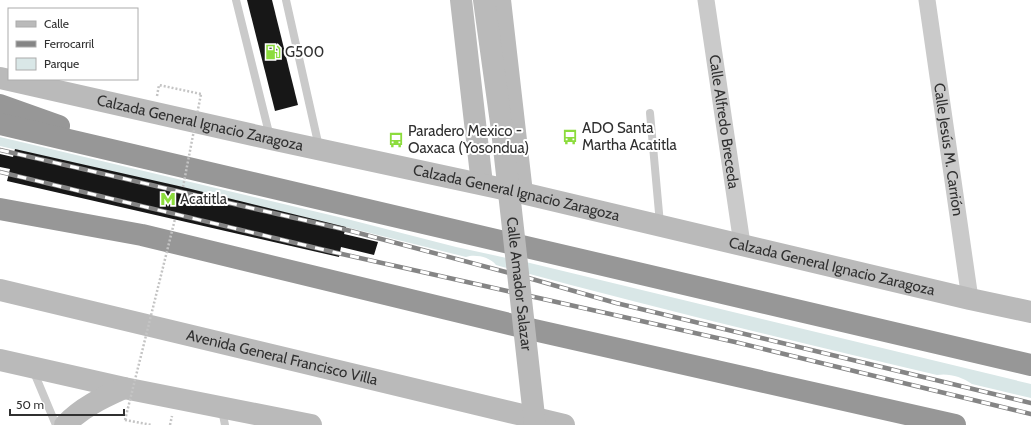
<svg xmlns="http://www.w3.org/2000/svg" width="1031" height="425" viewBox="0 0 1031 425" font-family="Cabin,sans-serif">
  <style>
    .green { fill: #d9e7e7 }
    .building { fill: #171717 }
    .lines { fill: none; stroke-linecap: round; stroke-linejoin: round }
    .path { stroke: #c4c4c4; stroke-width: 2.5; stroke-dasharray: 2 2; stroke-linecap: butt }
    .lane { stroke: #cacaca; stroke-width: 8 }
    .street { stroke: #cacaca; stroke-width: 17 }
    .secondary { stroke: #bababa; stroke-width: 22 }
    .highway { stroke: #979797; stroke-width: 22 }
    .rail-casing { stroke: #858585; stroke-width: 4.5 }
    .rail { stroke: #fff; stroke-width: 3; stroke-dasharray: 9; stroke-linecap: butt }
    .path-bridge { stroke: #c4c4c4; stroke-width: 2.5; stroke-dasharray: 2 2; stroke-linecap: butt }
    .secondary-bridge { stroke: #bababa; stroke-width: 22 }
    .labels { text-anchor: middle; stroke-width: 4; stroke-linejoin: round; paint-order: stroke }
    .poi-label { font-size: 15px; fill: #303030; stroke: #fff; text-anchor: start }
    .street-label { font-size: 15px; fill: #303030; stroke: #fff }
  </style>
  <rect width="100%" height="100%" fill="#fff"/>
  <!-- green -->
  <path class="green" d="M0 137 347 219 456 247 530 263 1031 384V398L972 384C962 377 949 373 937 375 789 340 642 305 496 265 490 257 475 254 466 257L346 227 0 146Z"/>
  <!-- building -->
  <g class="building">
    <path d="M247 0H272L298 105 275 111Z"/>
    <path d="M15 149 183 187 346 227 344 234 378 242 374 255 341 247 339 257 7 181 10 169 0 167V154L13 157Z"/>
  </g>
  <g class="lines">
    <!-- path -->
    <g class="path">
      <path d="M157 96 159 85 201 94"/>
      <path d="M125 420 152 425"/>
      <path d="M170 425 172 416"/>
    </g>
    <!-- lane -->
    <g class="lane">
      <path d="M236 0 270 137"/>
      <path d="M286 0 319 147"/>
      <path d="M650 113 660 224"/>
      <path d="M33 370 56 425"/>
      <path d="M222 410 225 425"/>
    </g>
    <!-- street -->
    <g class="street">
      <path id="s1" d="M706 0 742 244"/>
      <path id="s2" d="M927 0 970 299"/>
    </g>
    <!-- secondary -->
    <g class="secondary">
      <path d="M461 0 482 184"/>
      <path d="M500 0 522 193"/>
      <path id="s3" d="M0 78 271 139 522 193 970 299 1031 312"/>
      <path id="s4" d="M0 290 564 425"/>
      <path d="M0 360 124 388 311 425"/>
      <path d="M65 425C82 407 102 398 124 388"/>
    </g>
    <!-- highway -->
    <g class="highway">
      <path d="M0 105 59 126"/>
      <path d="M0 124 1031 365"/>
      <path d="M0 209 142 235 534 330 955 425"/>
    </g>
    <defs>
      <g id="rail">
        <path d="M0 150 351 231 532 279 616 303 1031 403"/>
        <path d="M0 172 333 252 735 342 1031 414"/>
      </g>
    </defs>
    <!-- rail casing -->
    <use href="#rail" class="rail-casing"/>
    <!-- rail -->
    <use href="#rail" class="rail"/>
    <!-- path-bridge -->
    <g class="path-bridge">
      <path d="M183 187 201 94"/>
      <path d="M125 420 175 219"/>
    </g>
    <!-- secondary-bridge -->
    <path class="secondary-bridge" id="s5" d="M484 0 502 130 535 425"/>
  </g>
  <!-- icons -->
  <defs>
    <symbol id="fuel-bare" viewBox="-9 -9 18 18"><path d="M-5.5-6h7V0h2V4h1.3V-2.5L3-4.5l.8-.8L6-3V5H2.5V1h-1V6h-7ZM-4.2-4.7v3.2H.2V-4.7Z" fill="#8cdc3d" stroke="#fff" stroke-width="2.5" paint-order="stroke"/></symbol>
    <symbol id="bus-bare" viewBox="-9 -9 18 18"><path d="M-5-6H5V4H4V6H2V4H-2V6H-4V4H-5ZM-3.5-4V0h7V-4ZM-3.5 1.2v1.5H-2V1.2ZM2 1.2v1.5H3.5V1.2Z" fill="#8cdc3d" stroke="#fff" stroke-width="2.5" paint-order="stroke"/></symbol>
    <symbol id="metro-bare" viewBox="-9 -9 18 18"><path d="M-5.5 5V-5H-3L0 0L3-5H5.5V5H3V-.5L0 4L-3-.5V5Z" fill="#8cdc3d" stroke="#fff" stroke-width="2.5" paint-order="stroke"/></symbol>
  </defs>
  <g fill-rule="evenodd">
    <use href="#fuel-bare" x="262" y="41" width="22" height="22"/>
    <use href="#bus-bare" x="559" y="126" width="22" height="22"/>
    <use href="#bus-bare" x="385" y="129" width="22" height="22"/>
    <use href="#metro-bare" x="157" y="188" width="22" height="22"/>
  </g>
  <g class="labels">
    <!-- poi labels -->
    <g class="poi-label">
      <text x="285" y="57">G500</text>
      <text x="582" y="133">ADO Santa<tspan x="582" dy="17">Martha Acatitla</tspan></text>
      <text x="408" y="136">Paradero Mexico -<tspan x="408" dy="17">Oaxaca (Yosondua)</tspan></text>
      <text x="180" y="204">Acatitla</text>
    </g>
    <!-- street labels -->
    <g class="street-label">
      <text dy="5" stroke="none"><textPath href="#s1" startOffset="123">Calle Alfredo Breceda</textPath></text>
      <text dy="5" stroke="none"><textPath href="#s3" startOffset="205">Calzada General Ignacio Zaragoza</textPath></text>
      <text dy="5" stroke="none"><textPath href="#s2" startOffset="151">Calle Jesús M. Carrión</textPath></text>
      <text dy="5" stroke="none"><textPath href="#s3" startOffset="529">Calzada General Ignacio Zaragoza</textPath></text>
      <text dy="5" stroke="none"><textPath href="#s3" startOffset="853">Calzada General Ignacio Zaragoza</textPath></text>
      <text dy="5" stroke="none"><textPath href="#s5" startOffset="286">Calle Amador Salazar</textPath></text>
      <text dy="5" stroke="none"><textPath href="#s4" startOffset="290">Avenida General Francisco Villa</textPath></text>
    </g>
  </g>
  <!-- legend -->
  <rect x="8" y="8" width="130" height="72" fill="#ffffff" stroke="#acacac"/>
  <rect x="16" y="21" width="20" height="6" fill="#bababa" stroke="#acacac"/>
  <text x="44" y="28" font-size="12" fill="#303030">Calle</text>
  <rect x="16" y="41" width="20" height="6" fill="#858585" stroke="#acacac"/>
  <text x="44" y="48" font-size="12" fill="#303030">Ferrocarril</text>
  <rect x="16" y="58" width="20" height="12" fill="#d9e7e7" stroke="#acacac"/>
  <text x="44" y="68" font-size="12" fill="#303030">Parque</text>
  <!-- scale -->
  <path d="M10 409v6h114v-6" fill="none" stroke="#303030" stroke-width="2"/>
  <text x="16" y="409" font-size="12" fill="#303030" stroke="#ffffff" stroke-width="3" paint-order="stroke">50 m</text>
</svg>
